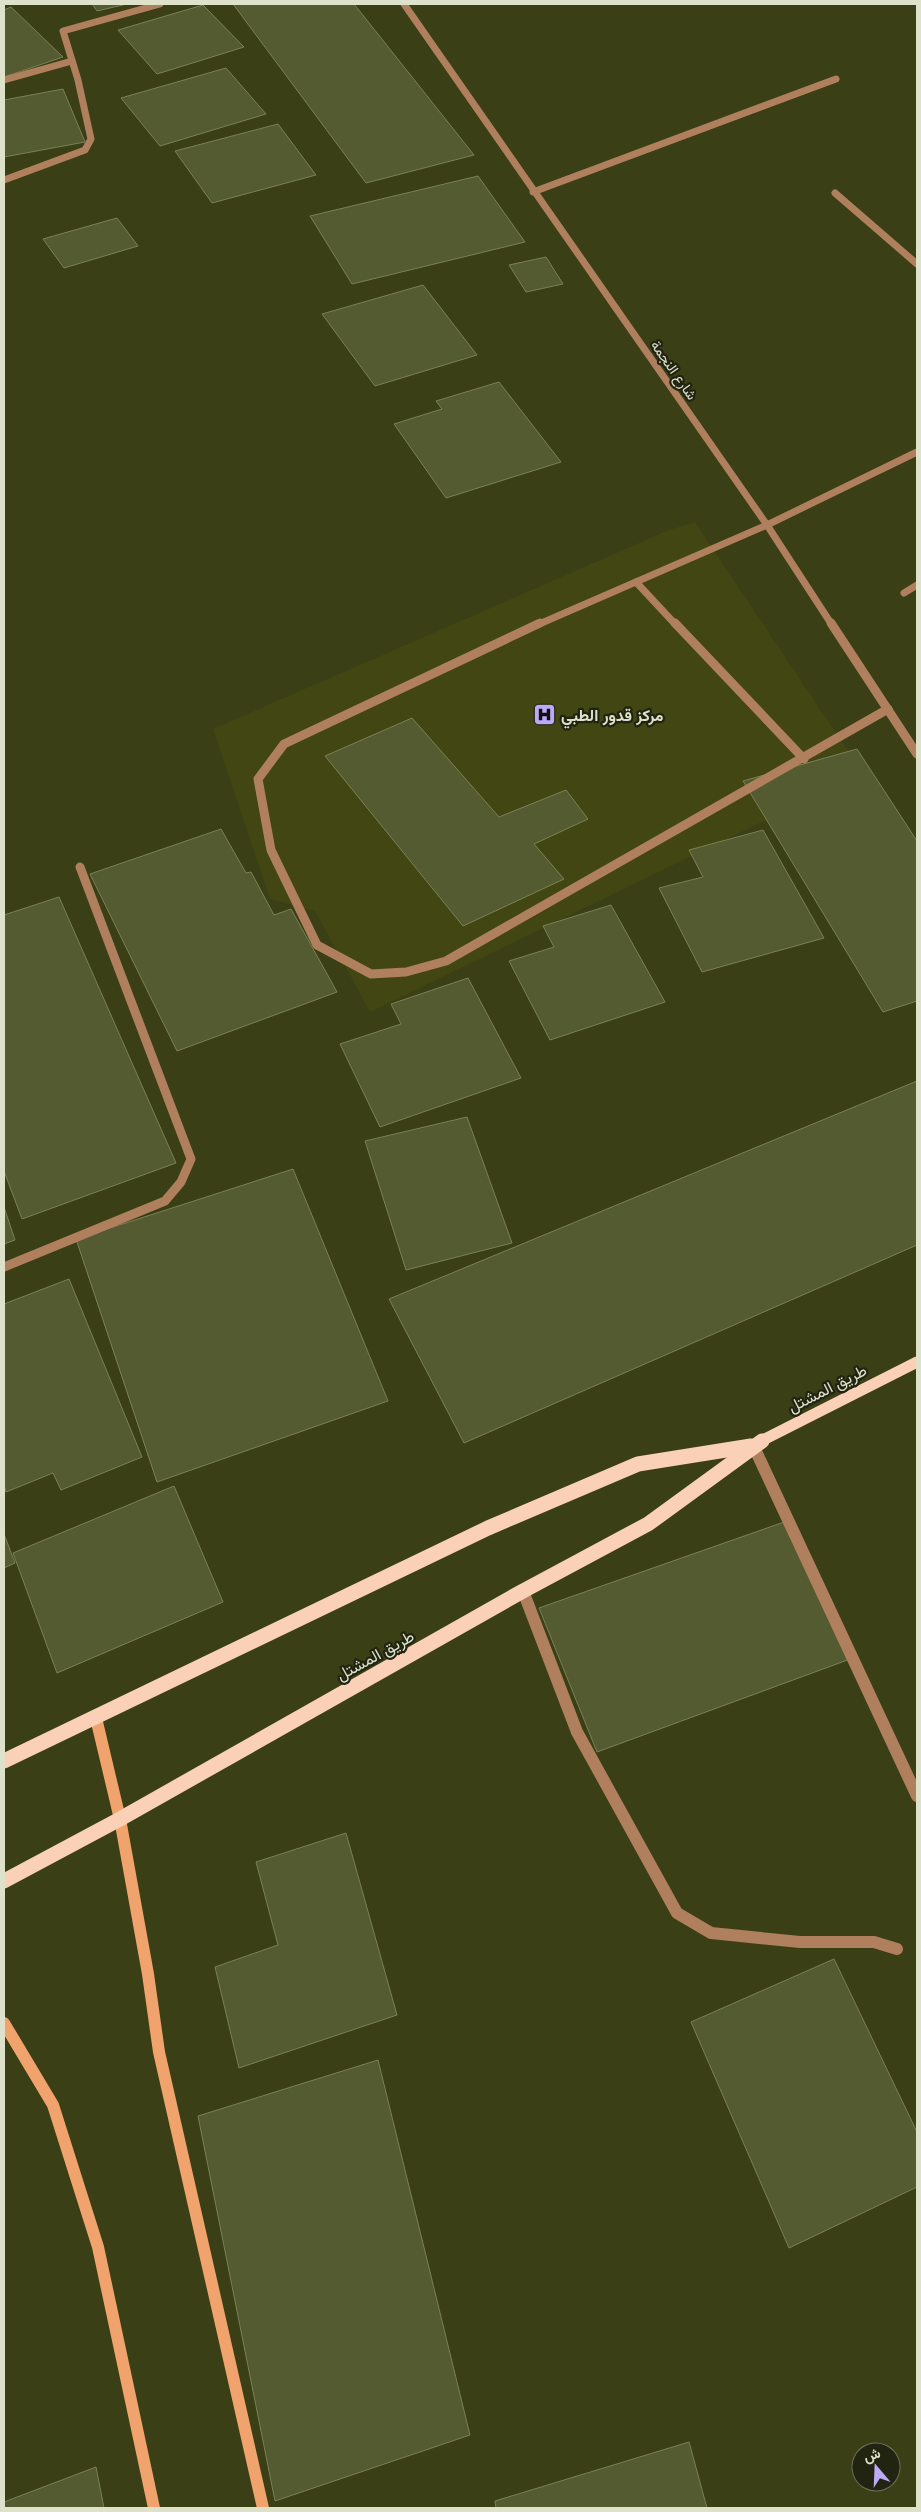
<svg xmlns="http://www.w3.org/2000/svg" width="921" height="2512" viewBox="0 0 921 2512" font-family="'Nunito Sans',Vazirmatn,sans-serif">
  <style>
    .built { fill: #414613 }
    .building { fill: #555b31; stroke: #7b8156 }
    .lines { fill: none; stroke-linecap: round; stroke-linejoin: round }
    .service-far2 { stroke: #b07f5e; stroke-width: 7 }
    .service-far1 { stroke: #b07f5e; stroke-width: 9 }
    .service { stroke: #b07f5e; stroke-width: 12 }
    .minor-far1 { stroke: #b07f5e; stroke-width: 7 }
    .minor { stroke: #b07f5e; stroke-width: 9 }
    .secondary { stroke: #f1a36e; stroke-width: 12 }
    .primary-far1 { stroke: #fad1b7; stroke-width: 11 }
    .primary { stroke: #fad1b7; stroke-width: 15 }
    .labels { text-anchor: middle; stroke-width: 4.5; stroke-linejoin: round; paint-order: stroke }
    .far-street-label { font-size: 14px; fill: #dee2cb; stroke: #222412 }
    .poi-label { font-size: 16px; font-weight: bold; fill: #dee2cb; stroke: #222412; text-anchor: start }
    .street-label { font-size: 16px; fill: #dee2cb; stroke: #222412 }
  </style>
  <rect width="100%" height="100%" fill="#3a3f15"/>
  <!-- built -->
  <path class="built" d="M695 522 863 773 370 1012 315 911 270 899 213 729 669 530Z"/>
  <!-- building -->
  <g class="building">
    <path d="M92 4H127L97 11Z"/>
    <path d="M233 4H354L474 155 366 183Z"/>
    <path d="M203 5 244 47 157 74 118 30Z"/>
    <path d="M11 7 63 57 4 77V10Z"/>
    <path d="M226 68 266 114 160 146 121 98Z"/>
    <path d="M63 89 85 142 4 157V100Z"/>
    <path d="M278 124 316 175 212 203 175 151Z"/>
    <path d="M478 176 525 242 352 284 310 216Z"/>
    <path d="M117 218 138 246 64 268 43 239Z"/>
    <path d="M546 257 563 284 526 292 509 265Z"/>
    <path d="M423 285 477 355 375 386 322 314Z"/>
    <path d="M499 382 561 462 446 498 394 424 442 409 436 401Z"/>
    <path d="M412 718 499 817 566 790 588 819 534 844 564 879 463 926 325 756Z"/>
    <path d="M857 749 917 841V1001L883 1012 743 781Z"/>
    <path d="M221 829 246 873 251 872 274 915 291 909 337 992 177 1051 90 874Z"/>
    <path d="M763 830 824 938 702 972 659 888 703 877 689 850Z"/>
    <path d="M59 897 176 1163 22 1219 4 1171V915Z"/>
    <path d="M611 905 665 1002 550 1040 509 961 554 947 543 926Z"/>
    <path d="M468 978 521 1078 380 1127 340 1044 401 1024 391 1004Z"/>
    <path d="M917 1081V1245L464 1443 389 1299Z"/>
    <path d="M467 1117 512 1243 406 1270 365 1141Z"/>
    <path d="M293 1169 388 1401 157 1482 76 1239Z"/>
    <path d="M4 1207 15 1240 4 1244Z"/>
    <path d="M69 1279 142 1457 61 1490 53 1473 6 1492 4 1485V1304Z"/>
    <path d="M174 1486 223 1602 57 1673 13 1553Z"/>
    <path d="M787 1521 853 1658 597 1752 539 1608Z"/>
    <path d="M4 1534 15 1563 4 1568Z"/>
    <path d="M346 1833 397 2015 239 2068 215 1967 278 1945 256 1862Z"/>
    <path d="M834 1959 917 2132V2187L789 2248 691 2022Z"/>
    <path d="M378 2060 470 2435 275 2501 198 2116Z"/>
    <path d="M689 2442 707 2508H496L495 2501Z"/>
    <path d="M96 2467 104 2508H4V2502Z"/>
  </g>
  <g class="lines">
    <!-- service-far2 -->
    <g class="service-far2">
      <path d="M533 192 836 79"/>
      <path d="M636 582 676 625"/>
      <path d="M537 625 767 525"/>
    </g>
    <!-- service-far1 -->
    <g class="service-far1">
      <path d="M540 623 284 744 258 779 271 850 317 945 371 974 406 972 446 961 888 709"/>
      <path d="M675 623 804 759"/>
    </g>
    <!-- service -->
    <g class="service">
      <path d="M753 1445 917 1796"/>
      <path d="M523 1591 577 1732 677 1913 711 1933 800 1942H874L897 1949"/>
    </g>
    <!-- minor-far1 -->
    <g class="minor-far1">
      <path d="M404 4 767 525 832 625"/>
      <path d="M4 80 72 61"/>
      <path d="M4 180 85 150 91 139 78 80 63 31 160 4"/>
      <path d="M835 193 917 264"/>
      <path d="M767 525 917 452"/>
      <path d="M904 593 917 585"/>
    </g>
    <!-- minor -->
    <g class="minor">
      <path d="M831 623 917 754"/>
      <path d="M4 1267 165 1201 181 1182 191 1159 80 867"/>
    </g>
    <!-- secondary -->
    <g class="secondary">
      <path d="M96 1718 120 1819 148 1974 159 2052 263 2508"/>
      <path d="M4 2023 53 2105 98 2247 154 2508"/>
    </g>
    <!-- primary-far1 -->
    <path class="primary-far1" d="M759 1442 917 1362"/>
    <!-- primary -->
    <g class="primary">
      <path d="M4 1761 488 1528 638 1464 751 1446"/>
      <path d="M4 1881 120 1819 523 1591 648 1524 762 1441"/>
    </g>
  </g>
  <!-- icons -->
  <defs>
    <symbol id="hospital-square" viewBox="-11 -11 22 22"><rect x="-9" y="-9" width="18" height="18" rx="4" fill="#bcaaf6" stroke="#222412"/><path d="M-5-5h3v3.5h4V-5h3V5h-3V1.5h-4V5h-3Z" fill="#111"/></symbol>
  </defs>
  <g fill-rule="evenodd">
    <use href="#hospital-square" x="532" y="702" width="25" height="25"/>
  </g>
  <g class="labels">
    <!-- far-street labels -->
    <g class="far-street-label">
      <text transform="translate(674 370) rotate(55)" y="5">شارع النجمة</text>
    </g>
    <!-- poi labels -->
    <g class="poi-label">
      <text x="561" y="721">مركز قدور الطبي</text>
    </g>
    <!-- street labels -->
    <g class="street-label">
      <text transform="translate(827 1388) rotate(-27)" y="6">طريق المشتل</text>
      <text transform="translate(375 1655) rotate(-29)" y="6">طريق المشتل</text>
    </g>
  </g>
  <!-- border -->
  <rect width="921" height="2512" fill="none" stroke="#dee2cb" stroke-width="10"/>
  <!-- north arrow -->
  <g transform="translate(876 2467) rotate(341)"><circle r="24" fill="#222412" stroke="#6d705c"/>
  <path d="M0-4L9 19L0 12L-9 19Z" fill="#bcaaf6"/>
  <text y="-8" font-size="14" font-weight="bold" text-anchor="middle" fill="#dee2cb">ش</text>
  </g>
</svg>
